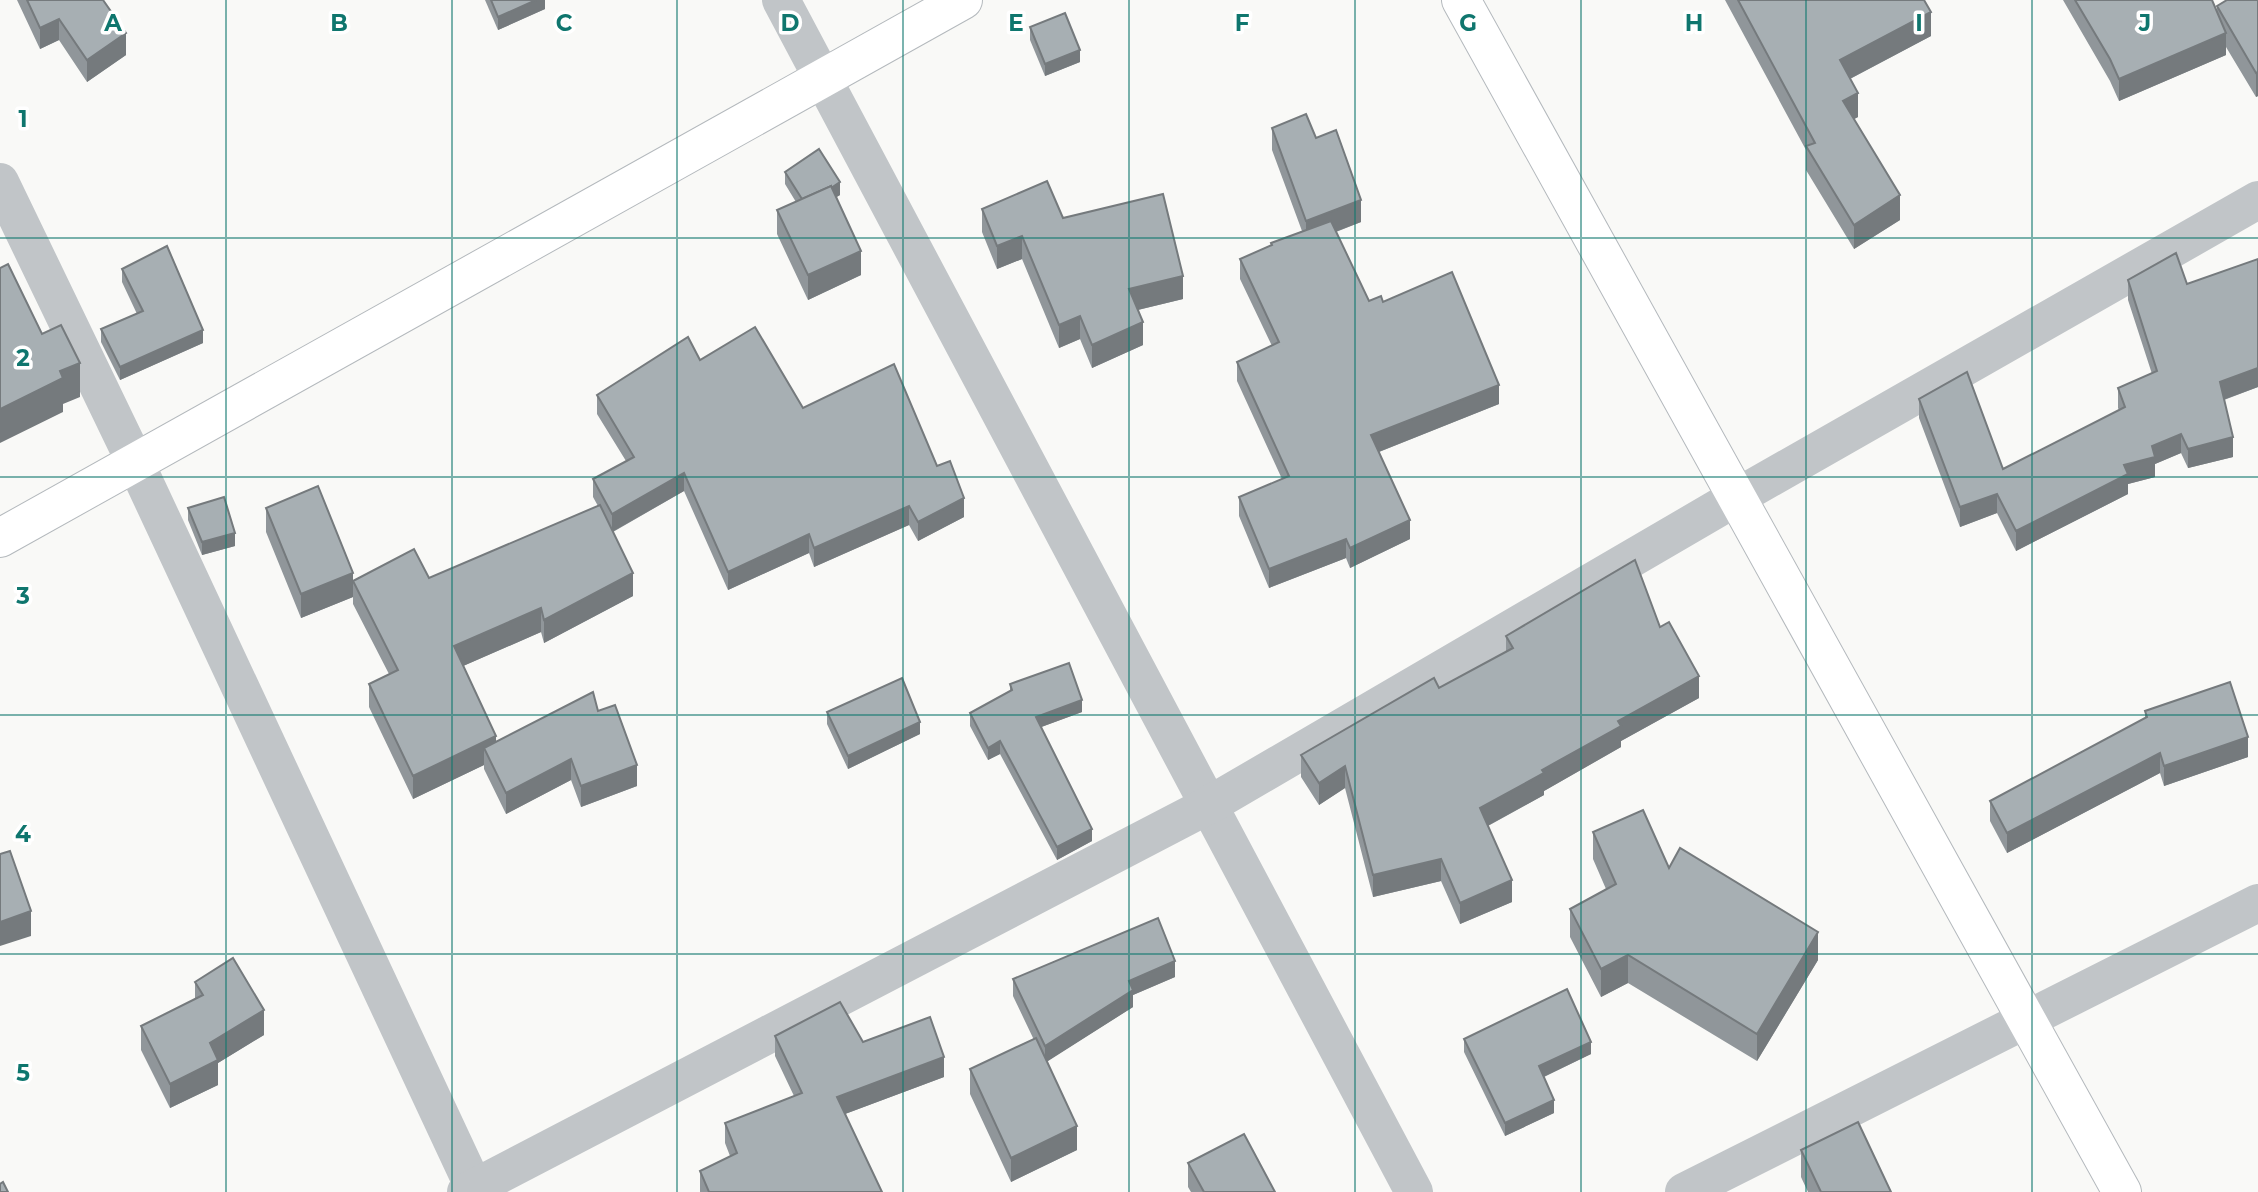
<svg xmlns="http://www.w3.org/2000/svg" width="2258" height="1192" viewBox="0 0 2258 1192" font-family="Montserrat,sans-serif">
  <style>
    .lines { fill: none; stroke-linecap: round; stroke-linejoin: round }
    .secondary-casing { stroke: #b4b9bd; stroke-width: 40 }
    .street { stroke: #c1c5c8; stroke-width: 38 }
    .secondary { stroke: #fff; stroke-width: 38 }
    .wall { fill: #90969a }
    .shaded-wall { fill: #757a7d }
    .building { fill: #a7afb3; stroke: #757a7d; stroke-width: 2 }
    .grid { fill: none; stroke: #0f766e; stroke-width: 2; stroke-opacity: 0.55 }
    .grid-label { font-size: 23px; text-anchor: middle; font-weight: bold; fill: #0f766e; stroke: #fff; stroke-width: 7; stroke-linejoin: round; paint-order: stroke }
  </style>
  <rect width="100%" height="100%" fill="#f9f9f7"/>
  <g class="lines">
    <defs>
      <g id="secondary">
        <path d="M1461 0 2122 1192"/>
        <path d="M0 538 963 0"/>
      </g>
    </defs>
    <!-- secondary casing -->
    <use href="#secondary" class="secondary-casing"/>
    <!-- street -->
    <g class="street">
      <path d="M781 0 1414 1192"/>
      <path d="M0 182 135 462 476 1192"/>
      <path d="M466 1192 1209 805 1737 497 2258 200"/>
      <path d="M1684 1192 2258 903"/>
    </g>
    <!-- secondary -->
    <use href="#secondary" class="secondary"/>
  </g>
  <!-- wall -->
  <g class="wall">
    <path d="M17 0H103L126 55 87 82 59 40 40 49Z"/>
    <path d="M485 0H545V9L498 30Z"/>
    <path d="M1725 0H1924L1931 36 1850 79 1858 117 1854 119 1900 220 1854 249 1806 170V150Z"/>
    <path d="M2063 0H2212L2217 10V6L2258 0V96L2256 97 2226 47V55L2119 101 2110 81Z"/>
    <path d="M1030 27 1080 62 1045 76 1030 40Z"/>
    <path d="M1272 128 1316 138 1361 222 1336 232 1369 301 1383 302 1499 404 1379 452 1410 539 1350 568 1346 558 1269 588 1239 516V497L1282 479 1237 381V362L1272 346 1240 279V259L1302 231 1272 150Z"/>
    <path d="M785 172 840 195 836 197 861 275 808 300 777 234V210L796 202 785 184Z"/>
    <path d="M982 209 1063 218 1183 299 1138 310 1143 345 1092 368 1080 339 1059 348 1022 259 997 269 982 232Z"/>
    <path d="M2258 259V387L2224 400 2233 457 2188 468 2181 453 2155 464V477L2128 484V494L2016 551 1997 513 1960 527 1919 418V399L2003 469 2119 410 2118 408V388L2152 374 2128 300V280L2187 284Z"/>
    <path d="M122 269 203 343 120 380 101 342V329L137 314 122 282Z"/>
    <path d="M700 360 803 408 937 466 964 517 918 541 909 525 814 567 809 553 728 590 684 491 613 532 633 596 544 643 541 632 463 666 496 741 598 711 637 786 581 807 571 780 506 814 484 769V765L413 799 369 707V684L389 674 353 604V597L301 618 266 532V508L353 580 429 578 598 506 593 497V479L626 461 597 414V395Z"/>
    <path d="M188 508 235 546 202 555 188 520Z"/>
    <path d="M1660 627 1699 698 1621 741V747L1544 791V795L1488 826 1512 902 1460 924 1441 881 1373 897 1345 788 1319 805 1301 777V755L1439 688 1506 652V636Z"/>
    <path d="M1010 684 1082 712 1041 727 1092 841 1057 860 1000 754 988 760 970 726V713L1010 691Z"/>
    <path d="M2145 711 2248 757 2164 786 2160 773 2007 853 1990 821V801L2145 718Z"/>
    <path d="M827 712 920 734 848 769 827 724Z"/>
    <path d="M1593 832 1669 868 1818 960 1757 1061 1628 983 1601 997 1570 937V909L1606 889 1593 859Z"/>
    <path d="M1175 977 1133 995V1007L1047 1061 1077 1150 1011 1182 970 1094V1069L1034 1040 1013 996V979Z"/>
    <path d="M195 982 264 1035 218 1063V1085L170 1108 141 1050V1026L195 999Z"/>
    <path d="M775 1036 863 1042 944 1077 845 1114 882 1192H700V1171L730 1156 725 1143V1123L794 1096 775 1056Z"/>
    <path d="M1464 1039 1591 1054 1544 1077 1554 1113 1505 1136 1464 1052Z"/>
    <path d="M1801 1150 1891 1192H1808L1801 1177Z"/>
    <path d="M1188 1163 1275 1192H1191L1188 1187Z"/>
  </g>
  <!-- shaded-wall -->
  <g class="shaded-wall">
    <path d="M536 0H545V9L498 30V17Z"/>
    <path d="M1931 12V36L1840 84V60Z"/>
    <path d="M59 19V40L40 49V28Z"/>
    <path d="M126 33V55L87 82V60Z"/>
    <path d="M2226 33V55L2119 101V79Z"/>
    <path d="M1080 50V62L1045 76V64Z"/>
    <path d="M2258 72V96L2256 97V73Z"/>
    <path d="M1858 93V117L1843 125V101Z"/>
    <path d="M840 182V195L805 217V204Z"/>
    <path d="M1900 195V220L1854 249V225Z"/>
    <path d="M1361 200V222L1306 243V221Z"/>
    <path d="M1022 236V259L997 269V246Z"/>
    <path d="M861 251V275L808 300V275Z"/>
    <path d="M1183 276V299L1129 312V289Z"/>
    <path d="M1080 316V339L1059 348V325Z"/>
    <path d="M1143 322V345L1092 368V345Z"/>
    <path d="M203 330V343L120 380V367Z"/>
    <path d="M80 363V397L63 404V412L0 443V409L60 371Z"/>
    <path d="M2258 368V387L2220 401V382Z"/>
    <path d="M1499 385V404L1371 455V435Z"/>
    <path d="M2181 434V453L2155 464V477L2128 484V494L2016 551V531L2124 465 2152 446Z"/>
    <path d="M2233 437V457L2188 468V449Z"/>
    <path d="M684 473V491L612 532V514Z"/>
    <path d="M1997 494V513L1960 527V507Z"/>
    <path d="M964 498V517L918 541V522Z"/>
    <path d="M909 506V525L814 567V548Z"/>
    <path d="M1410 520V539L1350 568V548Z"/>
    <path d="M235 533V546L202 555V542Z"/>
    <path d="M809 534V553L728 590V572Z"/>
    <path d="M1346 539V558L1269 588V569Z"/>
    <path d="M353 573V597L301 618V594Z"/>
    <path d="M633 573V596L544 643V620Z"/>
    <path d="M541 608V632L454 670V646Z"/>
    <path d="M1699 676V698L1621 741V747L1544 791V795L1480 830V808L1618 721Z"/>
    <path d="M1082 700V712L1036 729V717Z"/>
    <path d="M920 722V734L848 769V756Z"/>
    <path d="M496 736V759L484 748V765L413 799V776Z"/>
    <path d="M2248 737V757L2164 786V766Z"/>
    <path d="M1000 741V754L988 760V748Z"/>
    <path d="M2160 753V773L2007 853V833Z"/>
    <path d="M571 759V780L506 814V793Z"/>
    <path d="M637 765V786L581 807V786Z"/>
    <path d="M1345 766V788L1319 805V783Z"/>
    <path d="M1092 829V841L1057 860V847Z"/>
    <path d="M1441 859V881L1373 897V875Z"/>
    <path d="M1512 880V902L1460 924V903Z"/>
    <path d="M31 911V936L0 946V922Z"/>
    <path d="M1818 932V960L1757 1061V1034Z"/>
    <path d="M1628 955V983L1601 997V969Z"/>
    <path d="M1175 961V977L1133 995V1007L1045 1063V1046L1129 981Z"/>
    <path d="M264 1010V1035L218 1063V1085L170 1108V1084L210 1043Z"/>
    <path d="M1591 1042V1054L1539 1079V1066Z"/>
    <path d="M944 1057V1077L837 1117V1097Z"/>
    <path d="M1554 1100V1113L1505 1136V1123Z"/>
    <path d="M1077 1126V1150L1011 1182V1158Z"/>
  </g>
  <!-- building -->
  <g class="building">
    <path d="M27 0H103L126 33 87 60 59 19 40 28Z"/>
    <path d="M491 0H536L498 17Z"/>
    <path d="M1738 0H1924L1931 12 1840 60 1858 93 1843 101 1900 195 1854 225 1806 146 1815 143Z"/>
    <path d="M2075 0H2212L2226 33 2119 79 2110 59Z"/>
    <path d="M2227 0H2258V72L2256 73 2217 6Z"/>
    <path d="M1065 13 1080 50 1045 64 1030 27Z"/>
    <path d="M1306 114 1316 138 1336 130 1361 200 1306 221 1272 128Z"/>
    <path d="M819 149 840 182 831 188V186L802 199 785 172Z"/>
    <path d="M1047 181 1063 218 1163 194 1183 276 1129 289 1143 322 1092 345 1080 316 1059 325 1022 236 997 246 982 209Z"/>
    <path d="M831 186 861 251 808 275 777 210Z"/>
    <path d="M1331 221 1369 301 1381 296 1383 302 1452 272 1499 385 1371 435 1410 520 1350 548 1346 539 1269 569 1239 497 1289 476 1237 362 1279 342 1240 259 1272 245 1271 243Z"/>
    <path d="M167 246 203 330 120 367 101 329 143 311 122 269Z"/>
    <path d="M2176 253 2187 284 2258 259V368L2220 382 2233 437 2188 449 2181 434 2152 446 2155 457 2124 465 2128 474 2016 531 1997 494 1960 507 1919 399 1967 372 2003 469 2125 407 2118 388 2157 371 2128 280Z"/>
    <path d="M8 264 42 334 61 325 80 363 60 371 63 378 0 409V268Z"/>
    <path d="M755 327 803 408 894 364 937 466 950 461 964 498 918 522 909 506 814 548 809 534 728 572 684 473 612 514 593 479 634 457 597 395 688 337 700 360Z"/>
    <path d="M318 486 353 573 301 594 266 508Z"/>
    <path d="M224 497 235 533 202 542 188 508Z"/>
    <path d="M600 505 633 573 544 620 541 608 454 646 496 736 413 776 369 684 398 670 353 581 414 549 429 578Z"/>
    <path d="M1635 560 1660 627 1669 622 1699 676 1618 721 1621 726 1542 770 1544 773 1480 808 1512 880 1460 903 1441 859 1373 875 1345 766 1319 783 1301 755 1434 678 1439 688 1513 648 1506 636Z"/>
    <path d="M1069 663 1082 700 1036 717 1092 829 1057 847 1000 741 988 748 970 713 1012 690 1010 684Z"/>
    <path d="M902 678 920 722 848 756 827 712Z"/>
    <path d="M2230 682 2248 737 2164 766 2160 753 2007 833 1990 801 2147 717 2145 711Z"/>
    <path d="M593 692 598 711 615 705 637 765 581 786 571 759 506 793 484 748Z"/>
    <path d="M1643 810 1669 868 1680 848 1818 932 1757 1034 1628 955 1601 969 1570 909 1616 884 1593 832Z"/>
    <path d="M10 851 31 911 0 922V854Z"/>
    <path d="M1158 918 1175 961 1129 981 1133 990 1045 1046 1013 979Z"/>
    <path d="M233 958 264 1010 210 1043 218 1060 170 1084 141 1026 203 995 195 982Z"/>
    <path d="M1567 989 1591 1042 1539 1066 1554 1100 1505 1123 1464 1039Z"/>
    <path d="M840 1002 863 1042 930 1017 944 1057 837 1097 882 1192H709L700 1171 737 1153 725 1123 802 1093 775 1036Z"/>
    <path d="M1036 1038 1077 1126 1011 1158 970 1069Z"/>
    <path d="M1858 1122 1891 1192H1821L1801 1150Z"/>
    <path d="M1244 1134 1275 1192H1204L1188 1163Z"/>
    <path d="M3 1182 8 1192H0V1184Z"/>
  </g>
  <!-- grid -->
  <path class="grid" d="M226 0V1192M452 0V1192M677 0V1192M903 0V1192M1129 0V1192M1355 0V1192M1581 0V1192M1806 0V1192M2032 0V1192M0 238H2258M0 477H2258M0 715H2258M0 954H2258"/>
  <g class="grid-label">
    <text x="113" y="31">A</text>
    <text x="339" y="31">B</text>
    <text x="564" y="31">C</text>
    <text x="790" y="31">D</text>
    <text x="1016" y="31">E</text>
    <text x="1242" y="31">F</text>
    <text x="1468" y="31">G</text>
    <text x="1694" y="31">H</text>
    <text x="1919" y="31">I</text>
    <text x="2145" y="31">J</text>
    <text x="23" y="127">1</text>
    <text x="23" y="366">2</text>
    <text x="23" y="604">3</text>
    <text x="23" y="842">4</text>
    <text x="23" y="1081">5</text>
  </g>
</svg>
